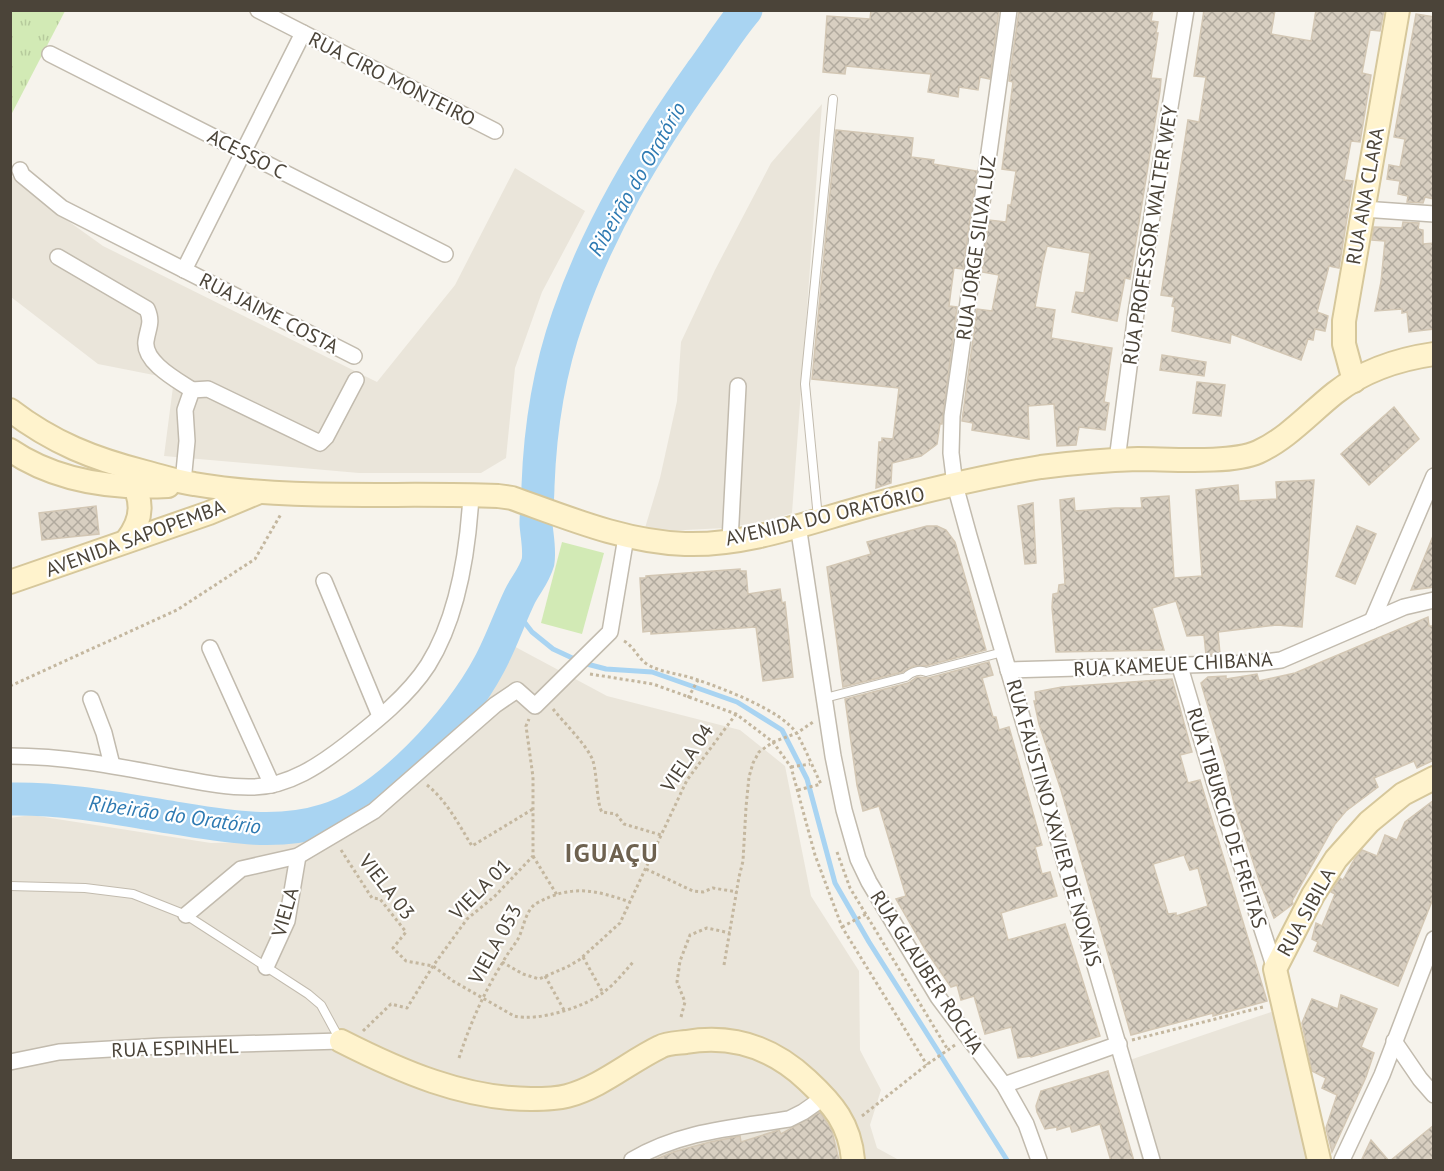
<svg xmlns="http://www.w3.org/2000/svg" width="1444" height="1171" viewBox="0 0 1444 1171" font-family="'PT Sans',sans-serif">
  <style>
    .residential { fill: #eae5da }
    .grass { fill: #d2eab5 }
    .park { fill: url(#park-tufts) }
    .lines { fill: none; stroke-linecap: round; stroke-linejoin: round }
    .stream { stroke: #a9d4f2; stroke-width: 5 }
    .river { stroke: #a9d4f2; stroke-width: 33 }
    .building { fill: url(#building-cross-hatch); stroke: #d3c7b4; stroke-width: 1.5; fill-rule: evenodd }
    .lane-casing { stroke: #c2bbae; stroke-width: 10 }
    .street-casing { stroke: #c2bbae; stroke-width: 18 }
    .secondary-casing { stroke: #d6c79b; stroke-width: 26 }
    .path { stroke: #c4b79f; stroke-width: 3; stroke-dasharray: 3 3; stroke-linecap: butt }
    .lane { stroke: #fff; stroke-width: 8 }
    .street { stroke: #fff; stroke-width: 15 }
    .secondary { stroke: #fff3cd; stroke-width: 22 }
    .labels { text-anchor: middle; stroke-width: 4.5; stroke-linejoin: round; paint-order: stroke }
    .street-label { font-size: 20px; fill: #4b4439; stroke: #fff }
    .water-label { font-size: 21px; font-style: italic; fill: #2e7ab2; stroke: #fff }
    .district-label { font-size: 26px; font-weight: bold; letter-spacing: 1.5px; fill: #6e6250; stroke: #fff }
  </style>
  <defs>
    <pattern id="park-tufts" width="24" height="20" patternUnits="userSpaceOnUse" patternTransform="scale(1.5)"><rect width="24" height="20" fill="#d2eab5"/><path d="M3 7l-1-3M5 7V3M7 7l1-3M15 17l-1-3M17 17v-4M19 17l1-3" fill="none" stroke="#b6ca9c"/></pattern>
    <pattern id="building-cross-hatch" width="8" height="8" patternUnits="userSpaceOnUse" patternTransform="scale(1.5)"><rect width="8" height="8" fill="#d8cfc1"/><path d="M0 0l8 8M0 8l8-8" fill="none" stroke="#b1aa9e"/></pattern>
  </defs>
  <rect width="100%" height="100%" fill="#f6f3ec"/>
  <!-- residential -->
  <g class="residential">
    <path d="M822 104 792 513 772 520 725 528 665 531 645 528 660 478 677 401 681 342 715 270 771 163Z"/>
    <path d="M515 168 585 211 542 292 515 368 506 458 481 473H359L164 456 174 379 98 364 11 297 10 175 50 208 103 246 377 382 455 285Z"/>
    <path d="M495 636 607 696 740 730 785 766 811 896 859 971 860 1050 881 1090 870 1125 877 1148 899 1160H11L10 818 31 815 211 843 310 841 416 756Z"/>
    <path d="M1280 1009 1314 1160H1142L1115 1065Z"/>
  </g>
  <!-- grass -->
  <path class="grass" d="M562 542 604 553 582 634 541 623Z"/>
  <!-- park -->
  <path class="park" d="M11 11H65L11 115Z"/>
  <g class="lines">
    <!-- stream -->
    <path class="stream" d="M515 610 532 632 553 649 583 663 606 669 652 672 737 702 782 730 807 779 835 883 869 942 1007 1160"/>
    <!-- river -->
    <path class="river" d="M10 799C66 798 120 809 175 818 224 826 276 836 326 820 386 802 460 720 489 665 501 643 509 619 520 596 526 584 534 576 538 562 540 550 537 537 536 524 536 512 538 499 538 486 540 430 549 371 568 317 598 229 647 148 701 72 716 52 729 30 746 10"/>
  </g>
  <!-- building -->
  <g class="building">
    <path d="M871 10H999L990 79 980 77 978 90 959 87 958 97 928 92 931 74 846 66 845 74 823 72 827 16 870 19Z"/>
    <path d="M1019 10H1153L1151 21 1158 22 1156 33H1158L1151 78 1161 79 1160 91 1130 279 1125 278 1117 321 1072 312 1076 292 1084 293 1090 253 1047 246 1043 263 1035 307 1055 310 1051 338 1112 348 1104 402 1109 403 1105 430 1079 427 1076 445 1057 446 1054 404 1028 406 1029 439 972 430 973 423 962 421 977 309 992 311 999 275 982 272 989 220 1006 222 1008 205H1011L1016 171 1002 169 1013 82 1009 81Z"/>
    <path d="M1204 10H1275L1271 34 1311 41 1316 10H1384L1380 31 1370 30 1362 73 1371 75 1360 142 1351 141 1344 180 1353 181 1339 268 1329 266 1317 312 1328 316 1325 331 1315 329 1313 340 1308 339 1301 360 1231 334 1230 343 1172 331 1175 307 1172 306 1174 297 1161 295 1188 120 1199 122 1206 77 1194 76Z"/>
    <path d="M1416 14 1434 17V199L1425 197 1423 203 1407 202 1408 196 1398 194 1400 181 1387 179 1389 165 1400 167 1405 139 1394 137Z"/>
    <path d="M836 130 913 138 911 157 934 160 933 164 977 171 963 269 954 268 951 290 949 306 957 307 942 424H940L937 444 921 456 892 463 891 483 876 488 879 442H882V438L893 439 899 388 812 379Z"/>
    <path d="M1403 222 1419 223 1418 229 1423 230V244L1434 243V329L1409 332 1407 312 1402 313V309L1375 311 1381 282 1385 241 1372 240 1374 227 1402 228Z"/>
    <path d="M1162 355 1206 362 1204 376 1160 370Z"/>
    <path d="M1197 382 1225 385 1221 416 1193 413Z"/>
    <path d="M1394 407 1419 439 1369 485 1341 454Z"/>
    <path d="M1314 480 1302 627 1277 625 1218 632 1220 654 1206 655 1204 635 1187 636 1176 601 1152 608 1164 650 1056 652 1052 607 1053 594 1058 593 1059 585 1065 584 1060 500 1074 498 1075 511 1115 508H1142L1141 498 1169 496 1174 578 1202 576 1196 490 1238 485 1239 501 1277 499 1276 482Z"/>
    <path d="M1033 503 1036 563 1025 564 1018 506Z"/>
    <path d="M96 506 99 534 42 540 39 513Z"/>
    <path d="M927 526H937L946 530 955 542 986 650 926 666H914L903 672 843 687 827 567 871 554 867 542Z"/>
    <path d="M1357 526 1376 534 1355 584 1336 576Z"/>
    <path d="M1433 536 1434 587 1411 590Z"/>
    <path d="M740 569V571H746L748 594 780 589 782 603 785 602 793 677 763 681 756 627 651 634V631L643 632 640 578H646V576Z"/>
    <path d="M1428 617 1429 626H1434V760L1417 768 1414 761 1374 778 1378 787 1346 811 1335 824 1292 901 1293 904 1274 918 1259 880 1234 803 1225 765 1201 683 1208 677 1226 676V679L1257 674 1259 681 1295 673Z"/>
    <path d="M989 662 993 675 982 678 993 717H996L999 730 1009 727 1042 845 1035 847 1042 874 1050 872 1057 896 1001 913 1008 940 1065 924 1100 1036 1031 1057 1030 1056 1018 1058 1011 1027 985 1034 974 996 961 1000 957 985 951 987 925 949 896 899 906 896 879 806 863 811 857 785 845 699 908 683 917 677 928 678Z"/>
    <path d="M1172 679 1192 752 1180 755 1188 783 1200 780 1267 1001 1213 1016V1013L1131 1035 1061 790 1039 724 1034 701H1036L1035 692 1062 687ZM1184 855 1190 870 1198 868 1208 906 1176 916V913L1168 914 1153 864Z"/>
    <path d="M1434 800V896L1398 986 1314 951 1318 942 1312 939 1316 923 1322 926 1335 894 1331 892 1340 878 1343 880 1354 860 1362 850 1377 856 1385 835 1397 840 1405 822Z"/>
    <path d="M1341 995 1377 1009 1361 1047 1374 1053 1366 1077 1332 1152 1326 1128 1337 1095 1322 1088 1326 1078 1312 1071 1302 1023 1312 999 1338 1009Z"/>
    <path d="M1108 1071 1116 1100 1134 1161H1111L1100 1124 1072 1132 1070 1126 1057 1130V1127L1045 1129 1037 1112 1036 1106 1041 1091Z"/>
    <path d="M820 1112 832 1131 839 1161H652L673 1152 710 1142 740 1136 741 1142 779 1130 781 1134Z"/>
    <path d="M1434 1125V1161H1390Z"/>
    <path d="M1371 1140 1389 1161H1361Z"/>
  </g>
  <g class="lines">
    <defs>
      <g id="lane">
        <path d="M818 518 805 384 833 99"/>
        <path d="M825 698 906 677C911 672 920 669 926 672L1003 652"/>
        <path d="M10 886 85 888 133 894 186 915 308 994 321 1005 340 1040"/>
      </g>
      <g id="street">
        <path d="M258 10 495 131"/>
        <path d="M1009 10 952 416 951 453 955 485 969 536 1152 1160"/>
        <path d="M50 54 445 254"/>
        <path d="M20 170 22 175 62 208 354 356"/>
        <path d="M1363 209 1434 214"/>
        <path d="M58 257 147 309C153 323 148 327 146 341 143 362 177 380 192 390"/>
        <path d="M184 270 303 33"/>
        <path d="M1117 460 1136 313 1186 10"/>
        <path d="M183 482 187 441 185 410 192 390 208 389 320 443 326 437 356 380"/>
        <path d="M798 525 833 756 844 810 858 859 869 882 938 997 1004 1085 1026 1124 1039 1160"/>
        <path d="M730 541 738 386"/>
        <path d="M324 581 380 716"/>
        <path d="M1372 621 1434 476"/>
        <path d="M210 648 272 785"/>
        <path d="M1180 667 1216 788 1275 969"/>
        <path d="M1008 670 1258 663 1281 660 1404 607 1434 600"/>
        <path d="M91 699 104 733 112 765"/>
        <path d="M10 756C64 756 116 766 168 776 196 781 225 788 254 787 289 786 320 765 347 744 375 722 408 696 428 665 458 617 468 550 471 495"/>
        <path d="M186 915 241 869 298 856 374 811 495 705 517 690 535 706 610 632 626 537"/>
        <path d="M266 967 287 921 298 856"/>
        <path d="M1394 1041 1420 1079 1434 1095"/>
        <path d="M10 1062 59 1052 162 1046 341 1041"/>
        <path d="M1004 1085 1119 1044"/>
        <path d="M632 1160C681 1131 733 1128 789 1119L803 1112 823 1098"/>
        <path d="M1342 1160 1382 1075 1434 939"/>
      </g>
      <g id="secondary">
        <path d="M1354 381 1344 344V321L1398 10"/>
        <path d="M10 410C53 443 94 459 145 472 161 476 178 482 194 484 294 501 396 492 498 496L512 498C568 518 625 542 685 544 745 546 804 524 861 508 919 492 981 477 1041 467 1072 463 1106 460 1138 459 1169 459 1231 464 1258 452 1287 439 1311 412 1335 393 1363 371 1399 359 1434 354"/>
        <path d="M10 450C57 482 113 489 168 486"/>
        <path d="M127 540C144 518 143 499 129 475"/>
        <path d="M10 582 209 513 257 493"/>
        <path d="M341 1041C400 1071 464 1099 531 1099 542 1099 556 1099 567 1096 601 1087 629 1062 660 1047 667 1043 678 1043 686 1042 733 1034 773 1048 807 1080 833 1104 850 1124 853 1160"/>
        <path d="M1319 1160 1275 969 1313 895 1336 859 1369 822 1403 794 1434 778"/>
      </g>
    </defs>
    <!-- lane casing -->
    <use href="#lane" class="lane-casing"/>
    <!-- street casing -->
    <use href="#street" class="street-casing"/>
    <!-- secondary casing -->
    <use href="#secondary" class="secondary-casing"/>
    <!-- path -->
    <g class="path">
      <path d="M624 641C635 647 638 660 650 666 664 673 682 674 698 680 724 689 783 711 797 734 806 750 813 768 821 784"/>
      <path d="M590 674 653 684 736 714 773 742 791 767 815 855 842 927 927 1065"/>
      <path d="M10 686 177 610 255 559 281 514"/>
      <path d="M688 698 698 680"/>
      <path d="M553 709C564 723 588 746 593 761 597 774 597 805 602 812L616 814 624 824 661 835"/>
      <path d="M791 767 810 764"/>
      <path d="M427 785C447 801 459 825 472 846L533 809"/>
      <path d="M798 790 821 784"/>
      <path d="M341 850 372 898 380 899 406 932 393 948 406 961 433 966 453 981 514 1016C538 1022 586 1007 605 991 616 983 625 971 634 961"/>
      <path d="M837 852 850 888 948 1050"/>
      <path d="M533 856 557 895"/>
      <path d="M646 869 693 891 703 892 713 888 737 892"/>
      <path d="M842 927 866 914"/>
      <path d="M583 957 603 993"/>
      <path d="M502 962 523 974 539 979 567 967 579 960 620 923 687 780 736 714"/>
      <path d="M724 965 739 877 743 861 746 807 749 777 753 763 759 752 773 742 797 733 813 722"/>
      <path d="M545 976 564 1010"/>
      <path d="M681 1017 685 1002 677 982 680 961 690 935 707 928 730 933"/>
      <path d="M363 1031 391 1004 407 1008 433 966 467 919 495 896 533 856V777L526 726 529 719"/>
      <path d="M1132 1040 1263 1007"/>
      <path d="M459 1058C470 1024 484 992 503 962 507 954 513 947 518 939 524 928 525 910 537 903 572 884 595 890 630 902"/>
      <path d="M862 1116 929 1063 955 1045"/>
    </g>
    <!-- lane -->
    <use href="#lane" class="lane"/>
    <!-- street -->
    <use href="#street" class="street"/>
    <!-- secondary -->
    <use href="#secondary" class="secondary"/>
  </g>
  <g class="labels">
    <!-- street labels -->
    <g class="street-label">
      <text transform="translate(392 79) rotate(27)" y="7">RUA CIRO MONTEIRO</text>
      <text transform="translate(247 154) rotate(27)" y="7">ACESSO C</text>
      <text transform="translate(1365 196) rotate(-80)" y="7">RUA ANA CLARA</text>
      <text transform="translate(1150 235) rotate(-81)" y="7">RUA PROFESSOR WALTER WEY</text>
      <text transform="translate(976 248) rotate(-82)" y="7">RUA JORGE SILVA LUZ</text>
      <text transform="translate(269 313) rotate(27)" y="7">RUA JAIME COSTA</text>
      <text transform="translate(825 516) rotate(-13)" y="7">AVENIDA DO ORATÓRIO</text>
      <text transform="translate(135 538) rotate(-20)" y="7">AVENIDA SAPOPEMBA</text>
      <text transform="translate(1173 664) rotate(-3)" y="7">RUA KAMEUE CHIBANA</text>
      <text transform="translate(687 758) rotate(-56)" y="7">VIELA 04</text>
      <text transform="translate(1227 818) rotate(73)" y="7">RUA TIBURCIO DE FREITAS</text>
      <text transform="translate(1054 823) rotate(74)" y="7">RUA FAUSTINO XAVIER DE NOVAIS</text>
      <text transform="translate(387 887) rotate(52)" y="7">VIELA 03</text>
      <text transform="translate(480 889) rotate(-45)" y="7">VIELA 01</text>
      <text transform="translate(285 912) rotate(-74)" y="7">VIELA</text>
      <text transform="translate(1306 912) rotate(-61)" y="7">RUA SIBILA</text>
      <text transform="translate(495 944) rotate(-61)" y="7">VIELA 053</text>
      <text transform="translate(927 972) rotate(57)" y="7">RUA GLAUBER ROCHA</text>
      <text transform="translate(175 1048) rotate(-2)" y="7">RUA ESPINHEL</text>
    </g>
    <!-- water labels -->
    <g class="water-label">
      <text transform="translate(637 179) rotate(-60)" y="7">Ribeirão do Oratório</text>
      <text transform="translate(175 815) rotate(8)" y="7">Ribeirão do Oratório</text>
    </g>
    <!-- district labels -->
    <g class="district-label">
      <text x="612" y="862">IGUAÇU</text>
    </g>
  </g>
  <!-- border -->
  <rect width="1444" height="1171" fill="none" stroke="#4b4439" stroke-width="24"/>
</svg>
